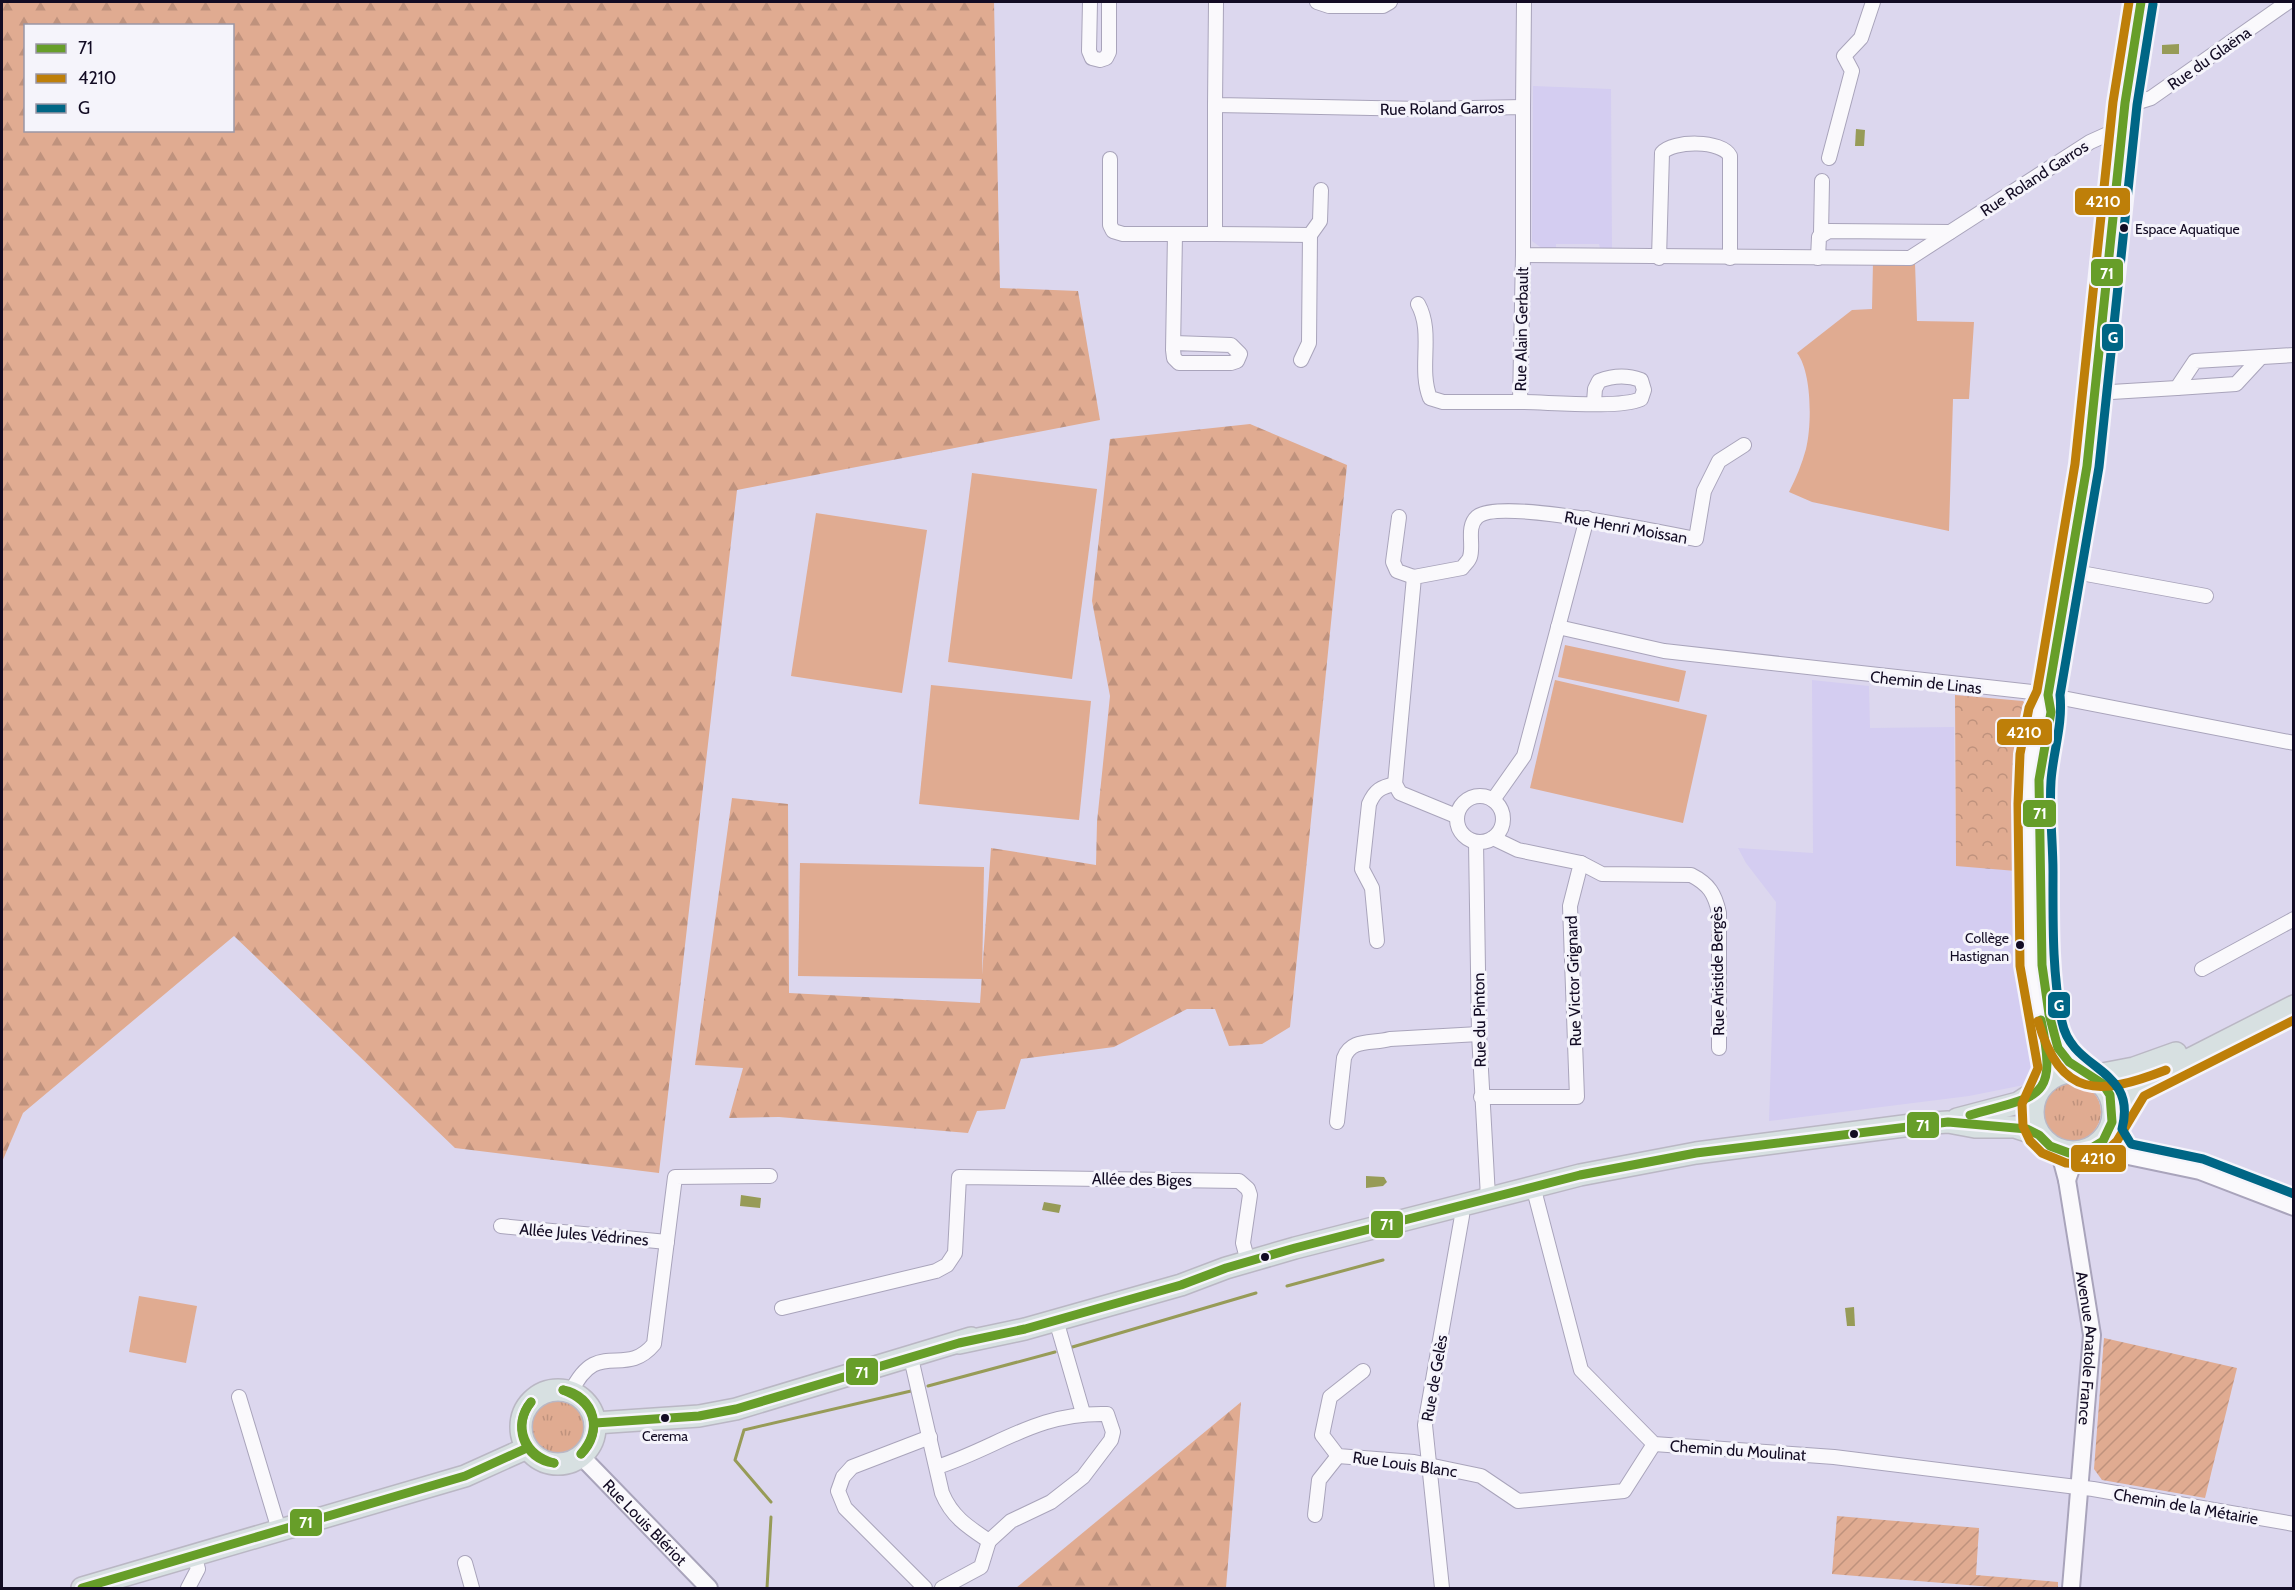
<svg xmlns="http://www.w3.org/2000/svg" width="2295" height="1590" viewBox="0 0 2295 1590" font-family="Cabin,sans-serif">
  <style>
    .built { fill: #d4cdf1 }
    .grass { fill: url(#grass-tufts) }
    .forest { fill: url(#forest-firs); fill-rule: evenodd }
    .park { fill: url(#park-crowns) }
    .garden { fill: url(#garden-furrows) }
    .pitch { fill: #e0ab91 }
    .water { fill: #979b57 }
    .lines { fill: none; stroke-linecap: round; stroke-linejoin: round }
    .stream { stroke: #979b57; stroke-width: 3 }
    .minor-casing { stroke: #a9a4bb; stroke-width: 16 }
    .tertiary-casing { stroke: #a9a4bb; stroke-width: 20 }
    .primary-casing { stroke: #bab7c4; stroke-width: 24 }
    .minor { stroke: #faf9fc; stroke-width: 14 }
    .tertiary { stroke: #faf9fc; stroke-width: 16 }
    .primary { stroke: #d7e0e1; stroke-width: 21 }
    .bus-1-casing { stroke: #f5f4fb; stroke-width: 14 }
    .bus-2-casing { stroke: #f5f4fb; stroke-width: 14 }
    .bus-3-casing { stroke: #f5f4fb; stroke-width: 14 }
    .bus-1 { stroke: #679e29; stroke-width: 9 }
    .bus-2 { stroke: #be7f09; stroke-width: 9 }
    .bus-3 { stroke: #006685; stroke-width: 9 }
    .bus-dot { fill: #120b23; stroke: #f5f4fb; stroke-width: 2 }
    .labels { text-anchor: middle; stroke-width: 6; stroke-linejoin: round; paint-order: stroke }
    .bus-label { font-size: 14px; fill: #120b23; stroke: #f5f4fb; text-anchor: start }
    .street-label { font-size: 16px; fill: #120b23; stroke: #f5f4fb }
    .line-badge { stroke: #f5f4fb; stroke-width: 2 }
    .badge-label { font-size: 16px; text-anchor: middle; font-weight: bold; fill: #fff }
  </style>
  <defs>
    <pattern id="grass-tufts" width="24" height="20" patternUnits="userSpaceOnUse" patternTransform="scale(1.5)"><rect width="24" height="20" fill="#e0ab91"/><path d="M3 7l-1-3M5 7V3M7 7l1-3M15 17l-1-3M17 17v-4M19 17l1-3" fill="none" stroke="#bf927d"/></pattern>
    <pattern id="forest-firs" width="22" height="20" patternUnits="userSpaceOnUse" patternTransform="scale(1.5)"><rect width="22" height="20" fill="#e0ab91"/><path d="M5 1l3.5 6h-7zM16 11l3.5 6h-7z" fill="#bf927d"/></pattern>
    <pattern id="park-crowns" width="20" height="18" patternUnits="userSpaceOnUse" patternTransform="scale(1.5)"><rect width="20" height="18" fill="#e0ab91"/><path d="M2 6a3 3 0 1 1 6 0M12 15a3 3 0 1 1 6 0" fill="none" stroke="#bf927d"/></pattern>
    <pattern id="garden-furrows" width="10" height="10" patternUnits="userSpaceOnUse" patternTransform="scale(1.5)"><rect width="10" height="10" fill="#e0ab91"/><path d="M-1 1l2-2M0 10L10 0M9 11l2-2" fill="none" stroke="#bf927d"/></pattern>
  </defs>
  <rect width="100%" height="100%" fill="#dcd7ee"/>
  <!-- built -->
  <g class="built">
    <path d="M1533 86 1611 89 1612 248H1600L1599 244H1556V248L1543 249 1532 241Z"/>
    <path d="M1812 680 1869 686 1870 728 1954 727 1956 865 2016 871 2017 947 2024 959 2038 1064 2024 1085 1969 1096 1769 1121 1776 902 1746 863 1738 848 1813 853Z"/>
  </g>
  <!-- grass -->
  <g class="grass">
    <circle cx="2072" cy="1112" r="29"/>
    <circle cx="557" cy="1427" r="28"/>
  </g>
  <!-- forest -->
  <g class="forest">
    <path d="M2 2H994L1000 288 1078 291 1100 420 737 490 659 1173 455 1148 234 936 23 1113 2 1162ZM26 26H232V130H26Z"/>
    <path d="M1250 424 1347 465 1290 1027 1262 1044 1229 1046 1215 1009H1187L1114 1047 1021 1059 1005 1109 977 1111 968 1133 779 1117 729 1118 743 1068 695 1065 732 798 788 804 789 993 980 1003 991 848 1096 865 1097 822 1110 696 1092 601 1110 439Z"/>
    <path d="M1241 1402 1226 1588H1016Z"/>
  </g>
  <!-- park -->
  <path class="park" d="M1955 695 2023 701 2032 712 2020 741 2016 871 1956 866Z"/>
  <!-- garden -->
  <g class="garden">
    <path d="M2104 1338 2237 1368 2205 1498 2102 1480 2094 1469Z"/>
    <path d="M1837 1516 1979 1528 1976 1575 2058 1582V1588H2004L1832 1574Z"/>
  </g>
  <!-- pitch -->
  <g class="pitch">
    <path d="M1873 262 1915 263 1917 321 1974 322 1969 399H1953L1949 531 1812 502 1789 492C1796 478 1802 464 1806 449 1812 425 1812 372 1797 353L1852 310 1872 309Z"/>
    <path d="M972 473 1097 489 1072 679 948 662Z"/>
    <path d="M816 513 927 530 902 693 791 676Z"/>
    <path d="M1565 645 1686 671 1679 702 1558 677Z"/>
    <path d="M1555 680 1707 715 1683 823 1530 788Z"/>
    <path d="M931 685 1091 701 1079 820 919 804Z"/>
    <path d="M800 863 984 867 982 979 798 976Z"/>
    <path d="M139 1296 197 1306 186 1363 129 1352Z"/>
  </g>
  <!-- water -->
  <g class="water">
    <path d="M2179 44V54H2162V45Z"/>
    <path d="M1856 129 1865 130 1864 146H1855Z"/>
    <path d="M1366 1176 1384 1177 1387 1182 1383 1186 1366 1188Z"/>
    <path d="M741 1195 761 1198 760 1208 740 1206Z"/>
    <path d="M1044 1202 1061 1205 1059 1213 1042 1210Z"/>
    <path d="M1854 1307 1855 1326H1847L1845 1308Z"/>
  </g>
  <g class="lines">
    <!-- stream -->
    <g class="stream">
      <path d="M1287 1286 1383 1260"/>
      <path d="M1069 1348 1256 1293"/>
      <path d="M928 1386 1055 1352"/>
      <path d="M771 1502 735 1460 744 1430 911 1391"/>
      <path d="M767 1588 771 1517"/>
    </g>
    <defs>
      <g id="minor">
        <path d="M1090 2 1089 51 1092 58 1100 60 1106 58 1109 52V2"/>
        <path d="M1216 2 1215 105 1422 109 1523 107V255L1910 258 2090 142 2110 133H2122"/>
        <path d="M1317 2 1329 6H1383L1390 2"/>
        <path d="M2125 103H2135L2151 98 2288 2"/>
        <path d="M1523 107 1524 2"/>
        <path d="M1829 158 1852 71 1844 56 1861 38 1873 2"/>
        <path d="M1110 159V225L1113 231 1123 234H1175"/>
        <path d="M1821 233 1822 181"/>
        <path d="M1215 234 1310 235 1320 221 1321 190"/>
        <path d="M1659 258 1662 153C1673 140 1722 140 1730 156V258"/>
        <path d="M1818 258 1819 237 1829 231 1950 232"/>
        <path d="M1418 304C1434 333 1418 368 1430 398L1443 402H1520L1523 255"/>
        <path d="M1174 343 1231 345 1240 354 1237 361 1231 363H1179L1174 358 1173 350 1175 234H1215V105"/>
        <path d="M1301 360 1309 343 1310 235"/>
        <path d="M2177 388 2236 384 2261 357"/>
        <path d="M2095 393 2177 388 2195 361 2294 355"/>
        <path d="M1520 402C1548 402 1618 409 1641 399L1644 390 1641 380C1627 375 1612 376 1599 381L1595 389 1594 402"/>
        <path d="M1399 517 1393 562 1397 571 1414 577"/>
        <path d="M2070 571 2206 596"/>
        <path d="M1558 627 1664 651 2032 692 2294 743"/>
        <path d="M1395 784 1414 577 1462 568C1464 565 1469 561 1470 557 1474 545 1466 527 1477 517 1499 497 1662 533 1696 539L1704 491 1719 461 1744 445"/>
        <circle cx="1480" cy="819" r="23"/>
        <path d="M1493 800 1524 756 1587 518"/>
        <path d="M1476 842 1479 1034 1488 1197"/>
        <path d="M1581 863 1602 874 1691 875C1709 884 1715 894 1719 913V1048"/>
        <path d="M1377 941 1372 888 1362 869 1369 804C1375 790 1381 787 1395 784L1400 793 1456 816"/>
        <path d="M2202 969 2294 919"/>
        <path d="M1481 1097H1577L1570 906 1581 863 1518 850 1493 838"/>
        <path d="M1337 1122 1344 1058C1351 1038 1372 1044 1390 1039L1479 1034"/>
        <path d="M1533 1186 1581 1370 1654 1444 1834 1457 2093 1489 2294 1524"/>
        <path d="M501 1226 667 1242"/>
        <path d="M782 1308 936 1271 947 1265 955 1253 959 1177 1239 1181 1248 1189 1250 1195 1243 1243 1248 1262"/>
        <path d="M1056 1320 1083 1413"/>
        <path d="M911 1358 942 1493C952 1517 968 1527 989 1541L1011 1521 1051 1502 1083 1477 1111 1440 1113 1432 1107 1414C1036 1412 999 1447 937 1467"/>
        <path d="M1363 1371 1330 1397 1322 1435 1338 1456 1414 1462 1481 1476 1518 1501 1624 1491 1654 1444"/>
        <path d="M571 1392C598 1336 624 1380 654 1344L675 1177 770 1176"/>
        <path d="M239 1397 279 1530"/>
        <path d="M1315 1515 1319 1480 1338 1456"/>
        <path d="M465 1563 472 1588"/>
        <path d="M188 1588 198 1569 194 1555"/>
        <path d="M925 1588 845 1508 838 1491 843 1477 852 1467 930 1437"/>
        <path d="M942 1588 981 1567 989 1541"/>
        <path d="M1442 1588 1425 1425 1462 1216 1459 1204"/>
      </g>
      <g id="tertiary">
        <path d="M2052 1030 2063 1055 2082 1072"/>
        <path d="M2046 1081 2050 1060 2032 965 2030 804 2032 756 2041 710 2048 695 2053 670 2087 466 2125 103 2141 2"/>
        <path d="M2109 1131 2124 1155"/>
        <path d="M2090 1148 2200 1171 2294 1207"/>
        <path id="s1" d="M2059 1150 2067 1180 2092 1335 2071 1588"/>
        <path d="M2067 1180 2077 1152"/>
        <path id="s2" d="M581 1456 709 1588"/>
      </g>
      <g id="primary">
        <circle cx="2073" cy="1112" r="40"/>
        <path d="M2092 1076 2134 1068 2176 1053"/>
        <path d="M1957 1119 2018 1103 2038 1090"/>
        <path d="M2113 1120 2127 1095 2137 1086 2294 1006"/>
        <path d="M959 1343 1025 1329 1181 1285 1226 1268 1295 1248 1580 1175 1696 1153 1919 1124 1948 1122 1975 1127H2015L2039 1135"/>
        <circle cx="558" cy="1427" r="37"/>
        <path d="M595 1423 699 1416 736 1409 971 1338"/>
        <path d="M82 1588 465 1476 527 1448"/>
      </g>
    </defs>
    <!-- minor casing -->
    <use href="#minor" class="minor-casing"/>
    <!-- tertiary casing -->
    <use href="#tertiary" class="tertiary-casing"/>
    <!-- primary casing -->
    <use href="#primary" class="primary-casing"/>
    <!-- minor -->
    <use href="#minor" class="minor"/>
    <!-- tertiary -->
    <use href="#tertiary" class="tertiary"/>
    <!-- primary -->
    <use href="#primary" class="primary"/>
    <defs>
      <g id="bus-1">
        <path d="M1970 1115C2040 1095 2058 1101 2041 1020"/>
        <path d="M563 1390C596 1396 603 1433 581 1454"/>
        <path d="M563 1390C595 1402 603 1428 581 1454"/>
        <path d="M531 1402C512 1427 525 1455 554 1463"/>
        <path d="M531 1402C512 1424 523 1460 554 1463"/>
        <path d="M595 1423 699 1416 736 1409 959 1343 1025 1329 1181 1285 1226 1268 1295 1248 1580 1175 1696 1153 1948 1122 2027 1129 2039 1135 2050 1146 2069 1153 2093 1147 2103 1141 2112 1122 2110 1095 2103 1084 2069 1062 2058 1048 2049 1014 2042 965 2039 780 2051 712 2048 695 2087 466 2125 103 2141 2"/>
        <path d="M82 1588 465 1476 527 1448"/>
      </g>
      <g id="bus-2">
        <path d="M2129 2 2113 102 2075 464 2041 668 2037 691 2029 708 2020 754 2018 804 2020 966 2038 1068 2022 1104 2023 1126 2030 1141 2042 1153 2066 1163 2083 1164 2098 1159 2117 1141 2144 1096 2294 1020"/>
        <path d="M2038 1021C2061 1099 2099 1096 2166 1070"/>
      </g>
      <path id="bus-3" d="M2153 4 2137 105 2099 467 2060 695C2063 725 2053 752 2051 781 2049 811 2053 842 2053 872 2053 923 2052 973 2062 1022 2072 1072 2138 1067 2122 1129L2131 1144 2203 1159 2294 1194"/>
    </defs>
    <!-- bus-1 casing -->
    <use href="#bus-1" class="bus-1-casing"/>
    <!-- bus-2 casing -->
    <use href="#bus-2" class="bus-2-casing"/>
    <!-- bus-3 casing -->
    <use href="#bus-3" class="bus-3-casing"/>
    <!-- bus-1 -->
    <use href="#bus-1" class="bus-1"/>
    <!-- bus-2 -->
    <use href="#bus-2" class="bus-2"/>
    <!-- bus-3 -->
    <use href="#bus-3" class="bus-3"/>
  </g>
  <!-- markers -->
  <g class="bus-dot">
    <circle cx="2124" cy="228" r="5"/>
    <circle cx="2020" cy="945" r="5"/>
    <circle cx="1854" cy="1134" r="5"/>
    <circle cx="1265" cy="1257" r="5"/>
    <circle cx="665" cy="1418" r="5"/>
  </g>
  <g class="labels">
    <!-- bus labels -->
    <g class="bus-label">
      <text x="2135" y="234">Espace Aquatique</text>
      <text x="2009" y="943" text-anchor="end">Collège<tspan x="2009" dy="18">Hastignan</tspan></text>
      <text x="665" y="1441" text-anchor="middle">Cerema</text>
    </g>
    <!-- street labels -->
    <g class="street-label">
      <text transform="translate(2209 58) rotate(-35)" y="6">Rue du Glaëna</text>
      <text transform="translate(1442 108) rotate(-1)" y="6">Rue Roland Garros</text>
      <text transform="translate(2034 178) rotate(-33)" y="6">Rue Roland Garros</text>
      <text transform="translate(1521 329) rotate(-89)" y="6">Rue Alain Gerbault</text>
      <text transform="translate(1626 527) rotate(10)" y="6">Rue Henri Moissan</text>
      <text transform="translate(1926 682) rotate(6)" y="6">Chemin de Linas</text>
      <text transform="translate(1717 971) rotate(-91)" y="6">Rue Aristide Bergès</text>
      <text transform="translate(1573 981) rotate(-92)" y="6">Rue Victor Grignard</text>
      <text transform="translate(1479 1020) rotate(-91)" y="6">Rue du Pinton</text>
      <text transform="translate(1142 1179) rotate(1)" y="6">Allée des Biges</text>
      <text transform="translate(584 1234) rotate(5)" y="6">Allée Jules Védrines</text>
      <text dy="6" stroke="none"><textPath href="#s1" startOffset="201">Avenue Anatole France</textPath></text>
      <text transform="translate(1434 1378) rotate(-80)" y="6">Rue de Gelès</text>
      <text transform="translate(1738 1450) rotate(4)" y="6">Chemin du Moulinat</text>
      <text transform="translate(1405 1464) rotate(8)" y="6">Rue Louis Blanc</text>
      <text transform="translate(2186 1506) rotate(10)" y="6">Chemin de la Métairie</text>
      <text dy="6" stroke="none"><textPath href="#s2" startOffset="92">Rue Louis Blériot</textPath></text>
    </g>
  </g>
  <g class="line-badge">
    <rect x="2074" y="187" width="57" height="29" rx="6" fill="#be7f09"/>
    <rect x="2090" y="258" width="34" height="29" rx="6" fill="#679e29"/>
    <rect x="2101" y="323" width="23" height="29" rx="6" fill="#006685"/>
    <rect x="1996" y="718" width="57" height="28" rx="6" fill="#be7f09"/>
    <rect x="2022" y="799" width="35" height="29" rx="6" fill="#679e29"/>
    <rect x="2047" y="991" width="24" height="28" rx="6" fill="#006685"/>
    <rect x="1906" y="1111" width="34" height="28" rx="6" fill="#679e29"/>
    <rect x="2070" y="1144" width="57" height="29" rx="6" fill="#be7f09"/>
    <rect x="1370" y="1210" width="34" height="29" rx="6" fill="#679e29"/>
    <rect x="845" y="1357" width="34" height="29" rx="6" fill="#679e29"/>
    <rect x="289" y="1508" width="34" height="29" rx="6" fill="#679e29"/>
  </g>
  <g class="badge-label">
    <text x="2103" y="207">4210</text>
    <text x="2107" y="279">71</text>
    <text x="2113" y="343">G</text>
    <text x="2024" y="738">4210</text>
    <text x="2040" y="819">71</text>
    <text x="2059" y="1011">G</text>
    <text x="1923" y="1131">71</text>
    <text x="2098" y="1164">4210</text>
    <text x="1387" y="1230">71</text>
    <text x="862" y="1378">71</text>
    <text x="306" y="1528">71</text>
  </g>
  <!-- border -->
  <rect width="2295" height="1590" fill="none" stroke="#120b23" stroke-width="6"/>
  <!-- legend -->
  <rect x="24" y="24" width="210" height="108" fill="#f5f4fb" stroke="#9a97a5" stroke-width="1.5"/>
  <rect x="36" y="44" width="30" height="9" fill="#679e29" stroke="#9a97a5" stroke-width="1.5"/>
  <text x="78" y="54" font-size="18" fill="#120b23">71</text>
  <rect x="36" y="74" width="30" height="9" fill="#be7f09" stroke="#9a97a5" stroke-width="1.5"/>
  <text x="78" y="84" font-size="18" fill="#120b23">4210</text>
  <rect x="36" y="104" width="30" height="9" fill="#006685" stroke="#9a97a5" stroke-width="1.5"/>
  <text x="78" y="114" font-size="18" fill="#120b23">G</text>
</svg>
